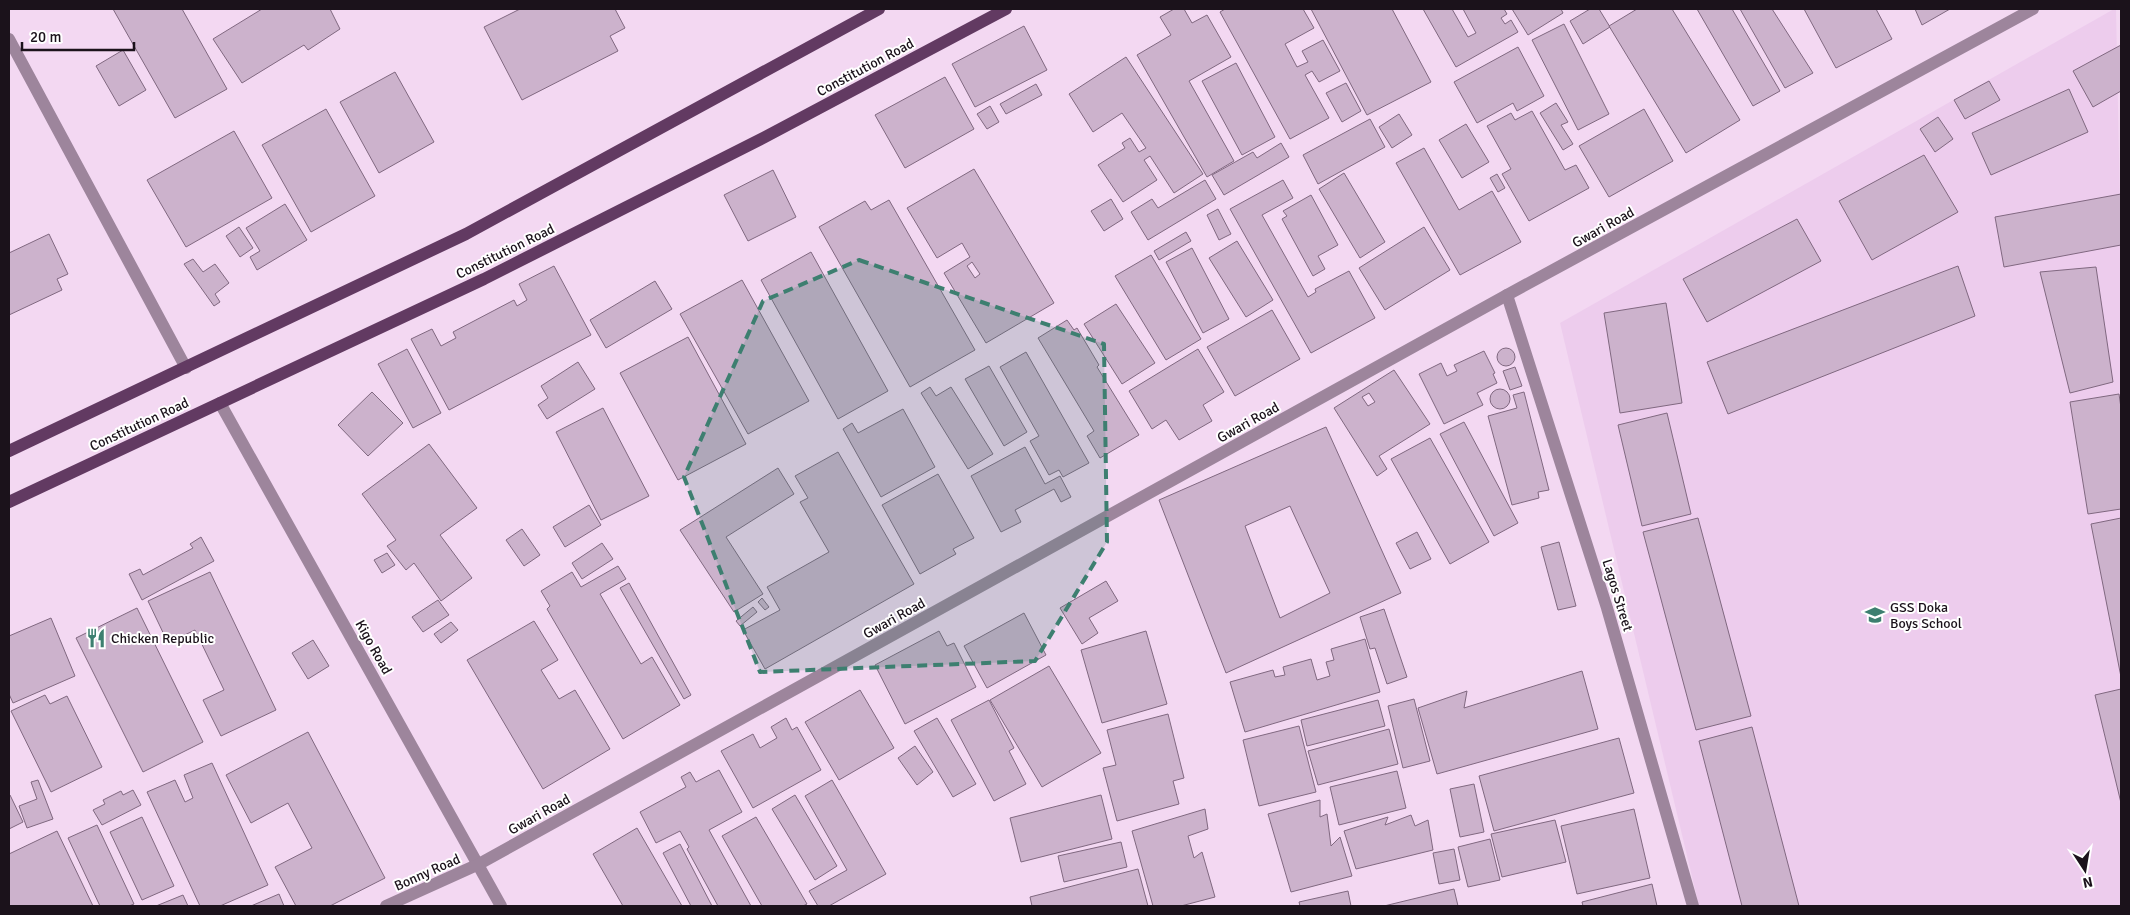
<svg xmlns="http://www.w3.org/2000/svg" width="2130" height="915" viewBox="0 0 2130 915" font-family="Signika,sans-serif">
  <style>
    .built { fill: #edcced }
    .building { fill: #ccb2cc; stroke: #806880; fill-rule: evenodd }
    .lines { fill: none; stroke-linecap: round; stroke-linejoin: round }
    .street { stroke: #9d859c; stroke-width: 12 }
    .primary { stroke: #623a62; stroke-width: 12 }
    .marked { fill: #3d7f70; fill-opacity: 0.2; stroke: #3d7f70; stroke-width: 4; stroke-dasharray: 10 6; stroke-linejoin: round }
    .labels { text-anchor: middle; stroke-width: 4; stroke-linejoin: round; paint-order: stroke }
    .street-label { font-size: 14px; fill: #1b121b; stroke: #fff }
    .poi-label { font-size: 14px; fill: #1b121b; stroke: #fff; text-anchor: start }
  </style>
  <rect width="100%" height="100%" fill="#f3d8f2"/>
  <!-- built -->
  <path class="built" d="M2114 9H2116L2121 254V906H1699L1560 323Z"/>
  <!-- building -->
  <g class="building">
    <path d="M113 9H182L227 89 175 118Z"/>
    <path d="M262 9H330L340 29 308 50 304 45 242 83 213 39Z"/>
    <path d="M520 9H615L625 28 610 36 618 51 522 100 484 27Z"/>
    <path d="M1174 9H1184L1192 23 1207 15 1231 57 1189 81 1234 161 1207 177 1137 55 1171 35 1160 17Z"/>
    <path d="M1225 9H1303L1314 28 1285 44 1297 67 1308 62 1302 51 1323 40 1340 71 1319 82 1312 71 1305 75 1329 118 1290 139 1220 12Z"/>
    <path d="M1311 9H1392L1431 82 1367 115Z"/>
    <path d="M1423 9H1452L1468 37 1476 33 1463 9H1504L1507 14 1501 18 1505 24 1511 20 1518 32 1456 67Z"/>
    <path d="M1512 9H1561L1563 13 1528 35Z"/>
    <path d="M1590 9H1599L1610 27 1583 44 1570 21Z"/>
    <path d="M1637 9H1672L1740 120 1686 153 1609 26Z"/>
    <path d="M1697 9H1732L1780 91 1753 106Z"/>
    <path d="M1740 9H1772L1813 73 1785 88Z"/>
    <path d="M1804 9H1876L1892 39 1836 68Z"/>
    <path d="M1915 9H1950L1922 25Z"/>
    <path d="M1564 24 1609 114 1578 130 1532 40Z"/>
    <path d="M1024 26 1047 70 975 107 952 64Z"/>
    <path d="M2121 45V91L2093 107 2073 71Z"/>
    <path d="M1518 47 1544 96 1517 111 1513 103 1477 123 1454 82Z"/>
    <path d="M123 50 146 90 119 106 96 66Z"/>
    <path d="M1126 57 1203 174 1174 193 1150 156 1144 160 1157 180 1123 202 1098 165 1125 148 1122 143 1130 138 1139 152 1146 148 1122 113 1093 132 1069 94Z"/>
    <path d="M1236 63 1275 137 1242 155 1202 81Z"/>
    <path d="M395 72 434 142 379 173 340 102Z"/>
    <path d="M945 77 974 129 905 168 875 115Z"/>
    <path d="M1989 81 2000 100 1965 119 1954 100Z"/>
    <path d="M1346 83 1361 111 1342 122 1326 93Z"/>
    <path d="M1036 84 1042 95 1006 114 1000 104Z"/>
    <path d="M2069 89 2088 132 1991 175 1972 133Z"/>
    <path d="M1556 103 1568 122 1561 125 1573 144 1563 150 1540 113Z"/>
    <path d="M990 106 999 122 987 129 977 114Z"/>
    <path d="M326 109 375 196 311 232 262 145Z"/>
    <path d="M1644 109 1673 161 1609 197 1579 146Z"/>
    <path d="M1532 111 1565 170 1576 165 1589 188 1529 221 1502 174 1511 169 1487 126 1511 113 1515 120Z"/>
    <path d="M1399 114 1412 135 1392 148 1379 127Z"/>
    <path d="M1938 117 1953 139 1935 152 1920 129Z"/>
    <path d="M1370 119 1385 147 1318 184 1303 155Z"/>
    <path d="M1466 124 1489 162 1462 178 1439 140Z"/>
    <path d="M234 131 272 198 186 247 147 180Z"/>
    <path d="M1281 143 1289 157 1224 195 1212 175 1253 152 1257 158Z"/>
    <path d="M1424 148 1459 210 1492 191 1521 242 1460 275 1396 163Z"/>
    <path d="M1924 155 1958 212 1872 260 1839 201Z"/>
    <path d="M974 169 1054 303 986 343 944 273 970 257 962 243 937 258 907 208ZM972 262 980 274 975 278 967 266Z"/>
    <path d="M773 170 796 217 748 241 724 195Z"/>
    <path d="M1344 173 1385 242 1360 258 1319 189Z"/>
    <path d="M1497 174 1505 188 1498 192 1490 178Z"/>
    <path d="M1205 180 1216 199 1148 240 1131 212 1152 199 1158 208Z"/>
    <path d="M1283 180 1293 198 1262 215 1308 297 1316 292 1315 289 1349 271 1375 318 1311 353 1230 209Z"/>
    <path d="M2121 194V245L2004 267 1995 217Z"/>
    <path d="M1311 195 1338 245 1318 256 1325 269 1313 276 1282 219 1287 216 1283 211Z"/>
    <path d="M1111 199 1123 219 1104 231 1091 211Z"/>
    <path d="M889 200 975 350 910 387 819 227 865 201 871 210Z"/>
    <path d="M285 204 307 240 257 270 250 257 260 251 246 228Z"/>
    <path d="M1218 209 1231 234 1219 240 1207 215Z"/>
    <path d="M1797 219 1821 261 1707 322 1683 279Z"/>
    <path d="M239 227 253 248 240 257 226 236Z"/>
    <path d="M1424 227 1450 270 1385 310 1359 268Z"/>
    <path d="M1186 232 1191 241 1159 260 1154 251Z"/>
    <path d="M49 234 68 274 57 279 62 290 9 315V253Z"/>
    <path d="M1237 241 1273 300 1246 317 1209 258Z"/>
    <path d="M1192 248 1229 319 1203 333 1166 262Z"/>
    <path d="M811 252 888 391 838 419 761 280Z"/>
    <path d="M1151 255 1201 339 1166 360 1115 276Z"/>
    <path d="M193 259 203 272 215 264 229 283 215 294 220 302 214 306 184 264Z"/>
    <path d="M554 266 591 335 449 410 411 339 432 329 441 346 456 338 453 332 514 300 517 306 527 300 519 284Z"/>
    <path d="M1958 266 1975 316 1728 414 1707 362Z"/>
    <path d="M2096 267 2113 382 2070 393 2040 272Z"/>
    <path d="M742 280 809 401 748 434 680 314Z"/>
    <path d="M655 281 672 309 606 348 590 320Z"/>
    <path d="M1666 303 1682 403 1620 413 1604 313Z"/>
    <path d="M1116 304 1155 363 1122 384 1084 324Z"/>
    <path d="M1272 310 1300 359 1235 396 1207 347Z"/>
    <path d="M1067 320 1074 330 1077 328 1099 365 1097 367 1139 435 1100 458 1087 436 1094 431 1038 338Z"/>
    <path d="M688 337 746 444 678 480 620 373Z"/>
    <circle cx="1506" cy="357" r="9"/>
    <path d="M407 349 441 413 413 428 378 364Z"/>
    <path d="M1198 349 1224 392 1203 405 1212 421 1179 440 1166 420 1152 429 1129 391Z"/>
    <path d="M1484 351 1495 373 1493 374 1497 383 1477 393 1483 405 1444 424 1419 374 1441 363 1447 376 1457 371 1454 365Z"/>
    <path d="M1026 352 1089 463 1063 477 1059 470 1049 475 1030 441 1039 436 1000 367Z"/>
    <path d="M578 362 595 389 547 419 538 405 548 398 541 386Z"/>
    <path d="M989 366 1027 432 1004 446 965 379Z"/>
    <path d="M1515 367 1522 386 1510 390 1503 371Z"/>
    <path d="M1394 370 1430 424 1379 456 1387 469 1377 476 1334 408ZM1369 393 1375 402 1368 406 1362 397Z"/>
    <path d="M930 387 936 396 951 387 993 454 968 469 921 393Z"/>
    <circle cx="1500" cy="399" r="10"/>
    <path d="M372 392 403 423 368 456 338 425Z"/>
    <path d="M1524 392 1549 490 1538 492 1539 498 1512 505 1488 416 1517 408 1513 395Z"/>
    <path d="M2119 394 2121 408V509L2088 514 2070 402Z"/>
    <path d="M603 408 649 496 601 520 556 432Z"/>
    <path d="M903 409 935 467 881 497 843 429 852 423 858 433Z"/>
    <path d="M1667 413 1691 514 1642 526 1618 425Z"/>
    <path d="M1464 422 1518 523 1494 536 1440 434Z"/>
    <path d="M1326 427 1401 593 1226 673 1159 500ZM1290 506 1330 593 1280 618 1245 526Z"/>
    <path d="M1430 438 1489 542 1450 564 1391 459Z"/>
    <path d="M429 444 477 508 440 535 472 578 441 601 414 563 406 570 387 546 396 540 362 494Z"/>
    <path d="M1025 447 1045 484 1060 476 1071 497 1061 502 1054 489 1015 510 1021 522 1001 532 971 476Z"/>
    <path d="M838 452 914 584 765 669 743 630 780 610 767 587 829 552 800 502 808 498 795 476Z"/>
    <path d="M778 468 794 494 726 537 763 594 734 612 680 530Z"/>
    <path d="M938 474 974 538 953 549 956 554 920 574 882 505Z"/>
    <path d="M589 505 601 525 565 547 553 527Z"/>
    <path d="M1698 518 1751 716 1696 730 1643 532Z"/>
    <path d="M2121 518V677L2091 524Z"/>
    <path d="M522 529 540 555 524 566 506 540Z"/>
    <path d="M1417 532 1431 559 1410 569 1396 543Z"/>
    <path d="M201 537 214 561 142 600 129 574 140 569 143 575 193 548 190 544Z"/>
    <path d="M1559 542 1576 606 1558 610 1541 547Z"/>
    <path d="M602 543 613 559 582 579 572 563Z"/>
    <path d="M387 553 395 565 382 573 374 560Z"/>
    <path d="M618 566 626 579 600 594 641 664 652 657 680 705 623 739 547 609 550 606 541 591 572 572 581 587Z"/>
    <path d="M210 572 276 710 221 736 203 700 224 690 195 630 168 643 148 601Z"/>
    <path d="M1106 581 1118 601 1089 618 1098 633 1082 644 1060 608Z"/>
    <path d="M629 583 691 695 684 699 620 588Z"/>
    <path d="M762 598 769 607 765 610 758 602Z"/>
    <path d="M438 600 449 615 423 632 412 617Z"/>
    <path d="M753 607 757 612 740 626 736 621Z"/>
    <path d="M137 608 203 742 143 772 76 638Z"/>
    <path d="M1384 609 1407 677 1387 684 1375 648 1370 649 1360 617Z"/>
    <path d="M1024 613 1046 655 987 688 964 646Z"/>
    <path d="M51 618 75 676 13 703 9 694V636Z"/>
    <path d="M534 621 558 660 541 670 559 699 575 690 610 749 543 789 467 660Z"/>
    <path d="M451 622 458 630 441 643 434 634Z"/>
    <path d="M939 631 947 646 954 643 976 687 905 724 875 665Z"/>
    <path d="M1146 631 1167 704 1102 723 1081 650Z"/>
    <path d="M1365 639 1380 692 1245 732 1230 682 1273 670 1275 677 1285 675 1283 667 1311 659 1317 680 1330 676 1326 662 1334 660 1331 649Z"/>
    <path d="M313 640 329 666 308 679 292 653Z"/>
    <path d="M1049 666 1101 753 1042 787 990 700Z"/>
    <path d="M1582 671 1598 729 1437 774 1418 708 1467 691 1464 708Z"/>
    <path d="M2121 689V803L2095 695Z"/>
    <path d="M860 690 894 748 839 780 805 722Z"/>
    <path d="M45 695 50 704 67 696 102 767 51 792 11 711Z"/>
    <path d="M1414 699 1430 761 1403 768 1388 706Z"/>
    <path d="M989 700 1014 748 1009 751 1026 784 994 801 951 720Z"/>
    <path d="M1378 700 1385 726 1307 746 1301 720Z"/>
    <path d="M1168 714 1184 778 1173 781 1179 804 1117 821 1103 768 1116 765 1107 730Z"/>
    <path d="M786 718 792 730 797 727 821 770 753 808 721 751 753 734 760 748 777 738 771 727Z"/>
    <path d="M937 718 976 784 953 797 914 731Z"/>
    <path d="M1299 726 1316 792 1259 806 1243 740Z"/>
    <path d="M1752 727 1799 906H1742L1699 741Z"/>
    <path d="M1389 729 1398 764 1318 785 1308 751Z"/>
    <path d="M308 732 385 878 330 906H296L275 867 312 848 288 803 251 823 226 775Z"/>
    <path d="M1619 738 1634 793 1494 831 1479 776Z"/>
    <path d="M915 746 933 772 917 785 898 758Z"/>
    <path d="M212 763 268 885 220 906H200L147 792 175 780 185 802 193 798 184 775Z"/>
    <path d="M719 770 742 812 709 830 751 906H718L687 849 689 847 680 831 656 843 640 812 686 787 681 777 690 772 696 782Z"/>
    <path d="M1397 771 1406 808 1339 825 1330 787Z"/>
    <path d="M38 780 53 819 27 828 19 806 37 799 31 782Z"/>
    <path d="M832 780 886 874 829 906H818L809 891 847 870 805 796Z"/>
    <path d="M1474 784 1484 832 1460 837 1450 789Z"/>
    <path d="M133 790 141 805 102 825 93 810 105 804 103 800 121 791 123 795Z"/>
    <path d="M10 795 23 822 9 829V796Z"/>
    <path d="M795 795 837 866 815 880 772 809Z"/>
    <path d="M1101 795 1112 839 1021 862 1010 818Z"/>
    <path d="M1320 800V817L1327 814 1331 846 1340 837 1352 876 1291 892 1268 814Z"/>
    <path d="M1205 809 1208 829 1188 836 1194 858 1202 852 1215 897 1181 906H1153L1132 831Z"/>
    <path d="M1634 809 1650 878 1577 894 1561 826Z"/>
    <path d="M1411 815 1415 826 1428 820 1433 850 1356 869 1344 831 1388 817 1385 825Z"/>
    <path d="M142 817 174 886 142 900 110 832Z"/>
    <path d="M756 817 807 904 803 906H762L722 836Z"/>
    <path d="M1555 820 1566 862 1502 877 1491 834Z"/>
    <path d="M97 825 134 904 129 906H100L68 838Z"/>
    <path d="M637 828 682 906H623L593 854Z"/>
    <path d="M57 831 93 906H9V854Z"/>
    <path d="M1490 839 1500 880 1468 887 1458 847Z"/>
    <path d="M1121 842 1127 867 1064 882 1058 856Z"/>
    <path d="M680 844 712 906H691L663 853Z"/>
    <path d="M1454 849 1460 880 1439 884 1433 853Z"/>
    <path d="M1138 869 1148 906H1032L1030 897Z"/>
    <path d="M1652 884 1657 906H1583L1582 902Z"/>
    <path d="M1454 889 1458 906H1384Z"/>
    <path d="M1348 891 1351 906H1300L1299 902Z"/>
    <path d="M279 894 284 906H251Z"/>
    <path d="M183 895 188 906H156Z"/>
  </g>
  <g class="lines">
    <!-- street -->
    <g class="street">
      <path d="M9 39 186 368"/>
      <path d="M1507 295 1607 608 1693 906"/>
      <path d="M220 403 501 906"/>
      <path d="M386 906 479 864 1507 295 2033 9"/>
    </g>
    <!-- primary -->
    <g class="primary">
      <path d="M9 451 466 234 879 9"/>
      <path d="M9 502 484 279 765 137 1006 9"/>
    </g>
  </g>
  <!-- marked area -->
  <path class="marked" d="M859 260 1104 344 1107 542 1035 661 760 672 684 477 763 301Z"/>
  <!-- icons -->
  <defs>
    <symbol id="school-bare" viewBox="-9 -9 18 18"><path d="M0-5L7-2L0 1L-7-2ZM-4 1L0 2.5L4 1V4Q0 6-4 4Z" fill="#3d7f70" stroke="#fff" stroke-width="2.5" paint-order="stroke"/></symbol>
    <symbol id="restaurant-bare" viewBox="-9 -9 18 18"><path d="M-5-6h1v4h1v-4h1v4h1v-4h1v5L-1.5 .5V6h-2V.5L-5-1ZM5-6V6H3V1.5H1.5Q1.5-4 5-6Z" fill="#3d7f70" stroke="#fff" stroke-width="2.5" paint-order="stroke"/></symbol>
  </defs>
  <g fill-rule="evenodd">
    <use href="#school-bare" x="1861" y="601" width="28" height="28"/>
    <use href="#restaurant-bare" x="82" y="624" width="28" height="28"/>
  </g>
  <g class="labels">
    <!-- street labels -->
    <g class="street-label">
      <text transform="translate(865 67) rotate(-28)" y="5">Constitution Road</text>
      <text transform="translate(1603 227) rotate(-29)" y="5">Gwari Road</text>
      <text transform="translate(505 251) rotate(-26)" y="5">Constitution Road</text>
      <text transform="translate(1248 422) rotate(-29)" y="5">Gwari Road</text>
      <text transform="translate(139 424) rotate(-25)" y="5">Constitution Road</text>
      <text transform="translate(1618 595) rotate(73)" y="5">Lagos Street</text>
      <text transform="translate(894 618) rotate(-29)" y="5">Gwari Road</text>
      <text transform="translate(374 647) rotate(61)" y="5">Kigo Road</text>
      <text transform="translate(539 814) rotate(-29)" y="5">Gwari Road</text>
      <text transform="translate(427 872) rotate(-24)" y="5">Bonny Road</text>
    </g>
    <!-- poi labels -->
    <g class="poi-label">
      <text x="1890" y="612">GSS Doka<tspan x="1890" dy="16">Boys School</tspan></text>
      <text x="111" y="643">Chicken Republic</text>
    </g>
  </g>
  <!-- border -->
  <rect width="2130" height="915" fill="none" stroke="#1b121b" stroke-width="20"/>
  <!-- north arrow -->
  <g transform="translate(2085 870) rotate(168)" stroke="#ffffff" stroke-width="4" paint-order="stroke">
  <path d="M0-4L9 19L0 12L-9 19Z" fill="#1b121b"/>
  <text y="-8" font-size="14" font-weight="bold" text-anchor="middle" fill="#1b121b">N</text>
  </g>
  <!-- scale -->
  <path d="M22 42v8h112v-8" fill="none" stroke="#1b121b" stroke-width="2.5"/>
  <text x="30" y="42" font-size="15" fill="#1b121b" stroke="#ffffff" stroke-width="4" paint-order="stroke">20 m</text>
</svg>
